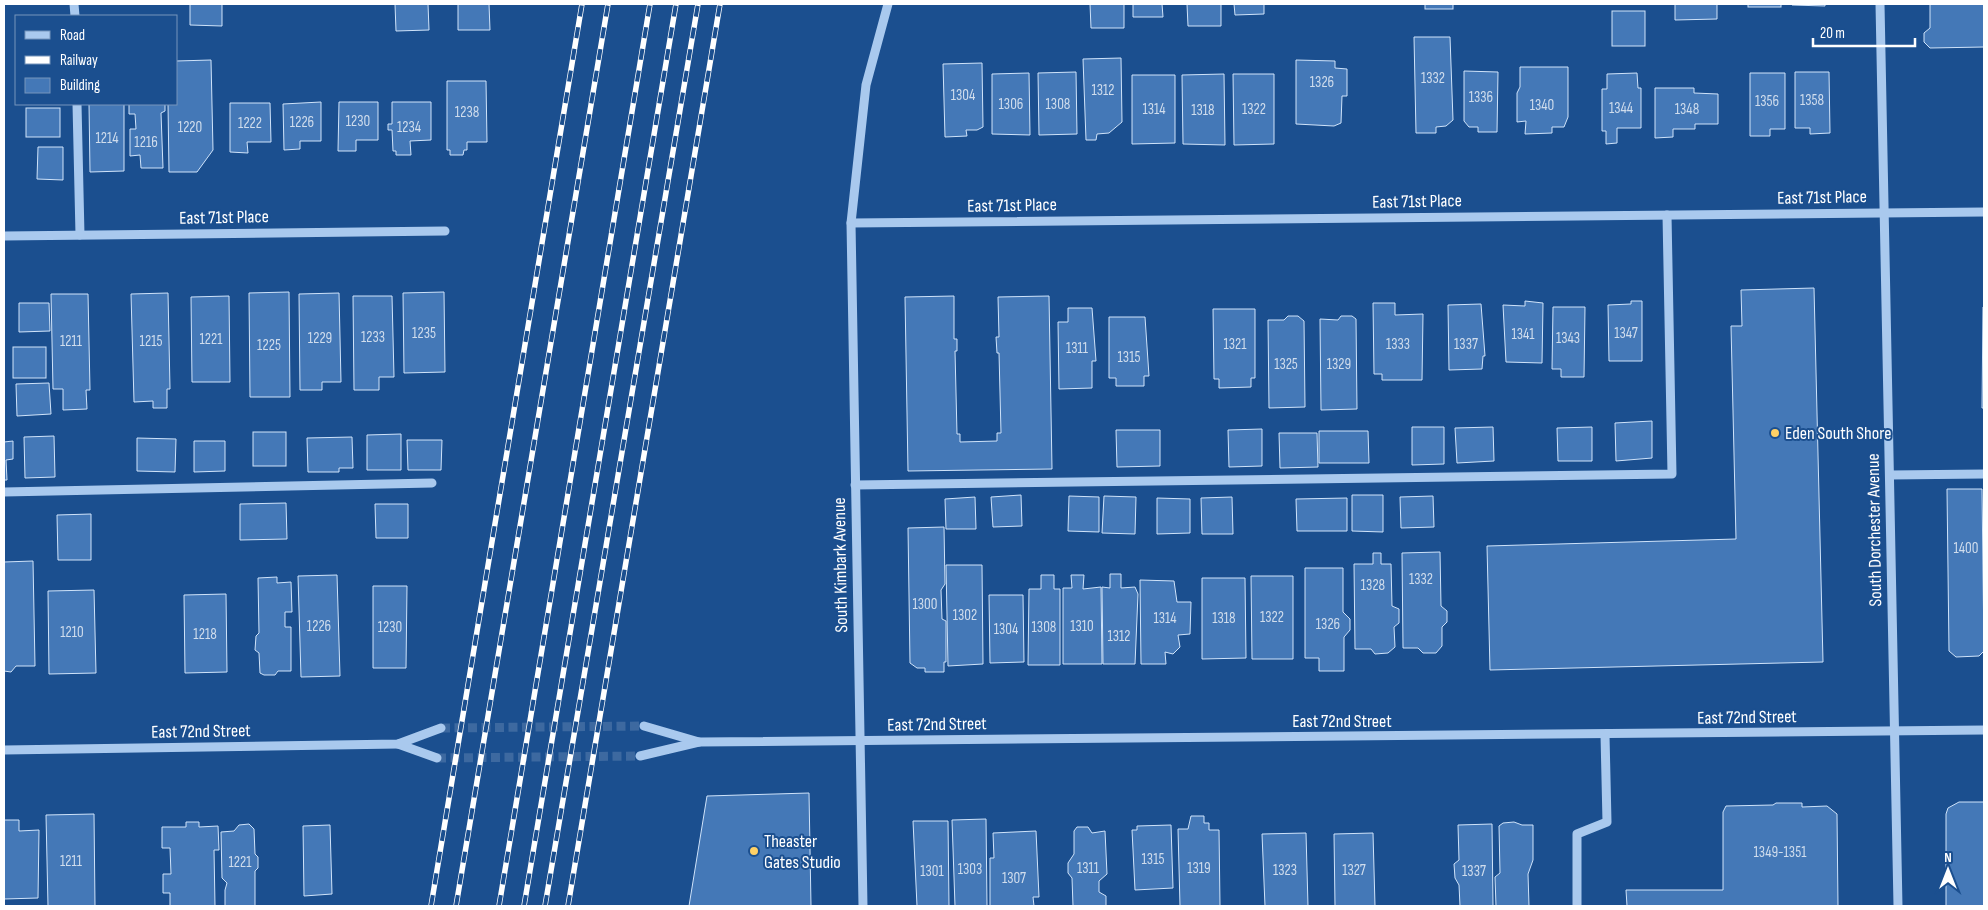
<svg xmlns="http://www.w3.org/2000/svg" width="1988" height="910" viewBox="0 0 1988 910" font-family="'Sofia Sans Condensed',sans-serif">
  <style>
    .building { fill: #4478b7; stroke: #cfe3fa }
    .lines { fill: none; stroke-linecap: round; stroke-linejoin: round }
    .minor-tunnel { stroke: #3d69a0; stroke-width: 9; stroke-dasharray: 9 4.5; stroke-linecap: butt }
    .minor { stroke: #a9c9ee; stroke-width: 9 }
    .rail-casing { stroke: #fff; stroke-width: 5.5 }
    .rail { stroke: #1b4f8f; stroke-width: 4; stroke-dasharray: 11; stroke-linecap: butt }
    .poi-dot { fill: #ffd166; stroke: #1b4f8f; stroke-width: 2 }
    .labels { text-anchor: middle; stroke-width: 4; stroke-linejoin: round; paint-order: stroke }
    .number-label { font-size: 15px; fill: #d0dded }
    .street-label { font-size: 18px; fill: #fff; stroke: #1b4f8f }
    .poi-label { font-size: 18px; fill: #fff; stroke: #1b4f8f; text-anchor: start }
  </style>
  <rect width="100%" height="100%" fill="#1b4f8f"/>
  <!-- building -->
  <g class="building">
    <path d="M190 4H222V26L190 25Z"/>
    <path d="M395 4H428L429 30 396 31Z"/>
    <path d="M458 4H489L490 30H458Z"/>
    <path d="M1090 4H1124V28H1091Z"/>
    <path d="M1133 4H1162L1163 17H1133Z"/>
    <path d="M1187 4H1221V26H1188Z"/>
    <path d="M1234 4H1264V14L1235 15Z"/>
    <rect x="1425" y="4" width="28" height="5"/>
    <path d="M1675 4H1717V19L1675 20Z"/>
    <rect x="1748" y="4" width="33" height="3"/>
    <path d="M1793 4H1825V6L1792 5Z"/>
    <path d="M1930 4H1984V47L1930 48 1924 42V33L1930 28Z"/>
    <rect x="1612" y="11" width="33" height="35"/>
    <path d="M1414 37H1450L1453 120 1446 126 1436 127V133H1416Z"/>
    <path d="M1121 58 1122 122 1109 133 1097 134 1096 140H1086L1083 59Z"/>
    <path d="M211 60 213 150 197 172H169L168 104H176V61Z"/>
    <path d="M1296 60 1335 61V68L1347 69V96H1342L1341 123 1334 126 1296 124Z"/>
    <path d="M982 63 983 127 977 130H966L967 136 945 137 943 64Z"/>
    <path d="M1520 67H1568V117L1564 127H1552V133L1525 134 1526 121 1517 122V93L1520 87Z"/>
    <path d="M1464 71 1498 72 1497 132H1478V127H1469L1464 121Z"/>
    <path d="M1076 72 1077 134 1039 135 1038 73Z"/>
    <path d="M1795 72H1829L1830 133 1810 134V128H1795Z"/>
    <path d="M1029 73 1030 135 992 134V74Z"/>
    <path d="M1637 73 1638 88H1641V128H1617V143L1606 144V131H1602V89H1607V74Z"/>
    <path d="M1750 73H1785V129H1770V136H1750Z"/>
    <path d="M1224 74 1225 145 1183 144 1182 75Z"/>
    <path d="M1233 74H1274V144L1234 145Z"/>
    <path d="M1132 75H1175V143L1132 144Z"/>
    <path d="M447 81H486L487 142H467V150H464L463 155H450V150H447Z"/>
    <path d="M1655 88H1694V93L1718 94V124H1695V129H1673V137L1655 138Z"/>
    <path d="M321 102V141H300V149L284 150 283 104Z"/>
    <path d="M339 102H378V140H356V151H338Z"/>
    <path d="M392 102H431V140L410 141 411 155H396V151H393L392 130H388V124H392Z"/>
    <path d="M230 103H270L271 142H247L248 153 230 152Z"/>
    <path d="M89 104H124V171L90 172Z"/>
    <path d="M129 104H165V111L161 113 163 168H141L140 155 130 156V129H136L135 114H129Z"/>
    <rect x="26" y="108" width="34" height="29"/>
    <path d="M38 147H63V180L37 179Z"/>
    <path d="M1814 288 1823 662 1490 670 1487 546 1736 539 1731 326H1742L1741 290Z"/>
    <path d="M289 292 290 397H250L249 293Z"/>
    <path d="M444 292 445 372 404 373 403 293Z"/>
    <path d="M168 293 170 389H167V408H153V401L134 402 131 294Z"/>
    <path d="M339 293 341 382H322V390H300L299 294Z"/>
    <path d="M51 294H88L90 390H86L87 409 63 410V389H53Z"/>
    <path d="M229 296 230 382H192L191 297Z"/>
    <path d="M353 296H392L394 377H379V390H354Z"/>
    <path d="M954 296V339H957V351H955L957 434H960V442L997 441V433H1001L999 353H997L996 337H999L998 297 1049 296 1052 469 908 471 905 297Z"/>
    <path d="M1525 301 1543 303 1542 363 1506 362 1503 305 1525 306Z"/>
    <path d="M1631 301H1642V361H1609L1608 305 1631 304Z"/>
    <path d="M19 303H49L50 331 19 332Z"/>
    <path d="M1373 303H1395V315L1423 314 1422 380H1382V374H1374Z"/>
    <path d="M1481 304 1485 356H1483L1482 369 1449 370 1448 305Z"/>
    <path d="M1553 307H1585L1584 377H1561V369H1552Z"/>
    <path d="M1983 307H1984V408H1982Z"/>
    <path d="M1068 308H1092L1096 361H1092V388L1059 389 1058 322H1068Z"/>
    <path d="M1213 309H1255V378H1251V387L1219 388V379H1214Z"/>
    <path d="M1288 316H1298L1304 321 1305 407 1269 408 1268 320H1284Z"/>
    <path d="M1341 316H1352L1356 319 1357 409 1321 410 1320 319 1338 320Z"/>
    <path d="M1109 317H1145L1149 376H1144V386H1116V378H1109Z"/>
    <rect x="13" y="347" width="33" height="31"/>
    <path d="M49 383 51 414 17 416 16 384Z"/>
    <path d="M1652 421V458L1616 461 1615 423Z"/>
    <path d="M1412 427H1444V464L1412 465Z"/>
    <path d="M1493 427 1494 461 1457 463 1455 428Z"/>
    <path d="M1592 427V461H1558L1557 428Z"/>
    <path d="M1262 429V466L1229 467 1228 430Z"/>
    <path d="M1116 430H1160V466L1117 467Z"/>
    <path d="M1319 431H1368L1369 463H1319Z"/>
    <rect x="253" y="432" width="33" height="34"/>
    <path d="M1279 433H1317L1318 467 1280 468Z"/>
    <path d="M401 434V470H367V435Z"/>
    <path d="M54 436 55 477 25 478 24 437Z"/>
    <path d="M352 437 353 468H339V472H308L307 438Z"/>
    <path d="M137 438 176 439 175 472 137 471Z"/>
    <path d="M4 439V442L13 441V459L6 460 7 480H4Z"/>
    <path d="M407 440H442L441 470H408Z"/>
    <path d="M194 441H225V471L194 472Z"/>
    <path d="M1947 489H1982L1984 651 1979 656 1956 657 1949 651Z"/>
    <path d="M1021 495 1022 526 993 527 991 497Z"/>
    <path d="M1352 495H1383V532L1352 531Z"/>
    <path d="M1069 496 1099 497V532L1068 531Z"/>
    <path d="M1104 496 1136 497 1135 534 1102 533Z"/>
    <path d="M1433 496 1434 527 1401 528 1400 497Z"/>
    <path d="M975 497 976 529H946L945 499Z"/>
    <path d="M1232 497 1233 534H1202L1201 498Z"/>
    <path d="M1157 498 1190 499V533L1157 534Z"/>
    <path d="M1347 498V531H1297L1296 499Z"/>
    <path d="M286 503 287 539 240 540V504Z"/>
    <path d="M375 504H408V538H376Z"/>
    <path d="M91 514V560H58L57 515Z"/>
    <path d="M944 527 945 584 941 590 942 619 946 621V662H944V672H925V668H917L910 663 908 528Z"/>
    <path d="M1440 552 1441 606 1447 611V622L1442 627V646L1436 653H1423L1418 648H1403L1402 553Z"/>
    <path d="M1373 553H1381V564H1391L1392 606 1399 609V623L1394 627 1395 647 1388 653 1375 654 1371 649H1355L1354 564H1373Z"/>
    <path d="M33 561 35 666H16L11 672 4 671V562Z"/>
    <path d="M946 565H982L983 664 948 666Z"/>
    <path d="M1305 568H1343V612L1350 619V630L1344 637V671H1319V658H1305Z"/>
    <path d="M1110 574H1121V588L1135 587 1138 594 1135 664H1103L1102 587 1110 588Z"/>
    <path d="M337 575 340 676 301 677 298 576Z"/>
    <path d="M1041 575H1054V589H1060V665H1028L1029 589H1041Z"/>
    <path d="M1071 575H1084L1083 589 1101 587 1102 664H1063V588H1072Z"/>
    <path d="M1251 576H1293V659H1252Z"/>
    <path d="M277 577V583L291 582 292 612H285V627H291V671H278L275 675H264L260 673 259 653 255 650 256 636 259 633 258 578Z"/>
    <path d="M1202 578H1245L1246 658 1202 659Z"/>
    <path d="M1140 580 1174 581 1177 602H1191L1190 634 1178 635 1180 647 1173 654 1165 652 1166 664H1141Z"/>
    <path d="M373 586H407L406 668H373Z"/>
    <path d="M94 590 96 673 49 674 48 591Z"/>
    <path d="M226 594 227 672 185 673 184 595Z"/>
    <path d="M989 595H1023L1024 662 990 663Z"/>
    <path d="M809 793 811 906H689L707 796Z"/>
    <path d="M1959 802H1984V906H1946V814L1948 808Z"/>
    <path d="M1776 803H1802V807L1827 806 1837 814 1838 906H1627L1626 890H1723V812L1726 806 1773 805Z"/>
    <path d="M94 814 95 906H48L46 815Z"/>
    <path d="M1191 816H1204V823H1209V830H1219L1220 906H1180L1178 829H1188Z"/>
    <path d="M986 819 987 906H955L952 820Z"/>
    <path d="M4 820H19V831L39 830 38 898 4 899Z"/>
    <path d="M913 821H948L949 906H917Z"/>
    <path d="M186 822H199V827L218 826 219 850H214L215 906H170V893H163V874H171L170 848H162V827H186Z"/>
    <path d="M1514 822 1522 825H1533V860L1528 874 1529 906H1496L1495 877 1500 873 1499 826 1503 823Z"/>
    <path d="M249 824 254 829 255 854 258 857V868L255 871V906H225V890L227 883 222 878 221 832 234 831 239 825Z"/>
    <path d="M1492 824 1493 906H1460L1459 885 1455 878 1454 864 1459 860 1458 825Z"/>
    <path d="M330 825 332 894 304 896 303 826Z"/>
    <path d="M1171 825 1173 888 1135 890 1132 830H1137V826Z"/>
    <path d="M1077 827H1088L1092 833 1105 831 1107 874 1099 881V892L1106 896V906H1073L1072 878 1068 873V863L1074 854V831Z"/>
    <path d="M1036 831 1039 897H1033L1034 906H990V858H994L993 833Z"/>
    <path d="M1306 833 1308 906H1265L1262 834Z"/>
    <path d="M1373 833 1375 906H1335L1334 834Z"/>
  </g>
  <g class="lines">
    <!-- minor-tunnel -->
    <g class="minor-tunnel">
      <path d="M441 728 644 726"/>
      <path d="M437 758 640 756"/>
    </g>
    <!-- minor -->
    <g class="minor">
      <path d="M74 4 75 16"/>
      <path d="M1880 4 1898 906"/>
      <path d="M77 104 80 235"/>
      <path d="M851 223 1984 212"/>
      <path d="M4 236 445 231"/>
      <path d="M1890 475 1984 474"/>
      <path d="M855 485 1672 474 1667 215"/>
      <path d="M4 492 432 483"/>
      <path d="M644 726 699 742"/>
      <path d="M398 744 437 758"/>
      <path d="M4 750 398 744 441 728"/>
      <path d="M640 756 699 742 1984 730"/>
      <path d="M863 906 851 223 866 85 888 4"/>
      <path d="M1577 906V834L1607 822 1605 735"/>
    </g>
    <defs>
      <g id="rail">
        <path d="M431 906 582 4"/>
        <path d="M456 906 608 4"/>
        <path d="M499 906 650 4"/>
        <path d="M524 906 676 4"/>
        <path d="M545 906 698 4"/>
        <path d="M568 906 720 4"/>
      </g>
    </defs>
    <!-- rail casing -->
    <use href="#rail" class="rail-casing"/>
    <!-- rail -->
    <use href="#rail" class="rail"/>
  </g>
  <!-- markers -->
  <g class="poi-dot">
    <circle cx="1775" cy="433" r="5"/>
    <circle cx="754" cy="851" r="5"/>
  </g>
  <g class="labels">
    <!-- number labels -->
    <g class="number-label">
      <text x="1433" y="83">1332</text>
      <text x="1322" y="87">1326</text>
      <text x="1103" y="95">1312</text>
      <text x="963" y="100">1304</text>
      <text x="1481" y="102">1336</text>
      <text x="1812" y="105">1358</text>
      <text x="1767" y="106">1356</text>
      <text x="1011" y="109">1306</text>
      <text x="1058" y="109">1308</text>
      <text x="1542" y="110">1340</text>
      <text x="1621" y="113">1344</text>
      <text x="1154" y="114">1314</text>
      <text x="1254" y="114">1322</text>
      <text x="1687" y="114">1348</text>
      <text x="1203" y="115">1318</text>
      <text x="467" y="117">1238</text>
      <text x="358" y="126">1230</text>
      <text x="302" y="127">1226</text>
      <text x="250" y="128">1222</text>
      <text x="190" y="132">1220</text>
      <text x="409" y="132">1234</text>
      <text x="107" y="143">1214</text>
      <text x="146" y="147">1216</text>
      <text x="424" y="338">1235</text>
      <text x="1626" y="338">1347</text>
      <text x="1523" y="339">1341</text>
      <text x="373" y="342">1233</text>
      <text x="320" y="343">1229</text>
      <text x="1568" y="343">1343</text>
      <text x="211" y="344">1221</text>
      <text x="71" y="346">1211</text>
      <text x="151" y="346">1215</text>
      <text x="1235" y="349">1321</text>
      <text x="1398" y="349">1333</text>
      <text x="1466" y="349">1337</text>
      <text x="269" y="350">1225</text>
      <text x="1077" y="353">1311</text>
      <text x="1129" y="362">1315</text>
      <text x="1286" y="369">1325</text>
      <text x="1339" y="369">1329</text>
      <text x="1966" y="553">1400</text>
      <text x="1421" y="584">1332</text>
      <text x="1373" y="590">1328</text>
      <text x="925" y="609">1300</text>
      <text x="965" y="620">1302</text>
      <text x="1272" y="622">1322</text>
      <text x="1165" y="623">1314</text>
      <text x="1224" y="623">1318</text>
      <text x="1328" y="629">1326</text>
      <text x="319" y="631">1226</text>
      <text x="1082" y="631">1310</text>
      <text x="390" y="632">1230</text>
      <text x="1044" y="632">1308</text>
      <text x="1006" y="634">1304</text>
      <text x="72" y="637">1210</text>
      <text x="205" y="639">1218</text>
      <text x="1119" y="641">1312</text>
      <text x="1780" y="857">1349-1351</text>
      <text x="1153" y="864">1315</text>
      <text x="71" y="866">1211</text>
      <text x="240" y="867">1221</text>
      <text x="1088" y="873">1311</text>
      <text x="1199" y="873">1319</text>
      <text x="970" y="874">1303</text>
      <text x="1285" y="875">1323</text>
      <text x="1354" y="875">1327</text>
      <text x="932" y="876">1301</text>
      <text x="1474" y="876">1337</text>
      <text x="1014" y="883">1307</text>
    </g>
    <!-- street labels -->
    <g class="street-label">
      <text transform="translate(1822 197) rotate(-1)" y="6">East 71st Place</text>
      <text transform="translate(1417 201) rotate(-1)" y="6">East 71st Place</text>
      <text transform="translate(1012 205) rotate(-1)" y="6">East 71st Place</text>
      <text transform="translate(224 217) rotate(-1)" y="6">East 71st Place</text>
      <text transform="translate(1874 530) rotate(-91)" y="6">South Dorchester Avenue</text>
      <text transform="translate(840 565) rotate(-91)" y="6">South Kimbark Avenue</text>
      <text transform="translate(1747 717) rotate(-1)" y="6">East 72nd Street</text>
      <text x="1342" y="727">East 72nd Street</text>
      <text transform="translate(937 724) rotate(-1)" y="6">East 72nd Street</text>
      <text transform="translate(201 731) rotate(-1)" y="6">East 72nd Street</text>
    </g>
    <!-- poi labels -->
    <g class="poi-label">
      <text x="1785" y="439">Eden South Shore</text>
      <text x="764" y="847">Theaster<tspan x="764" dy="21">Gates Studio</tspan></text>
    </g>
  </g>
  <!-- border -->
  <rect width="1988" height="910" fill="none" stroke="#ffffff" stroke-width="10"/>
  <!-- legend -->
  <rect x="15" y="15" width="162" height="90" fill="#1b4f8f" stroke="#7695bc"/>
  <rect x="25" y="31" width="25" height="8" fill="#a9c9ee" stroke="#7695bc"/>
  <text x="60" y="40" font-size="15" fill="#ffffff">Road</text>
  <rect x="25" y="56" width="25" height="8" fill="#ffffff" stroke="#7695bc"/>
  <text x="60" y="65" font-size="15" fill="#ffffff">Railway</text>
  <rect x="25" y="78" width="25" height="15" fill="#4478b7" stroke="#7695bc"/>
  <text x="60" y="90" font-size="15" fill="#ffffff">Building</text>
  <!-- north arrow -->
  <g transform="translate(1948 870)" stroke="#1b4f8f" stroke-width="4" paint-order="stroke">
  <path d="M0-4L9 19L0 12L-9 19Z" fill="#ffffff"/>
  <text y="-8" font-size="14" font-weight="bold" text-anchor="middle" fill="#ffffff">N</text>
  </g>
  <!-- scale -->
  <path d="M1813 38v8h102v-8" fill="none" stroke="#ffffff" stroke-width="2.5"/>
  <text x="1820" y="38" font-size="15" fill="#ffffff" stroke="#1b4f8f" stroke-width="4" paint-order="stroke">20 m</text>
</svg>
